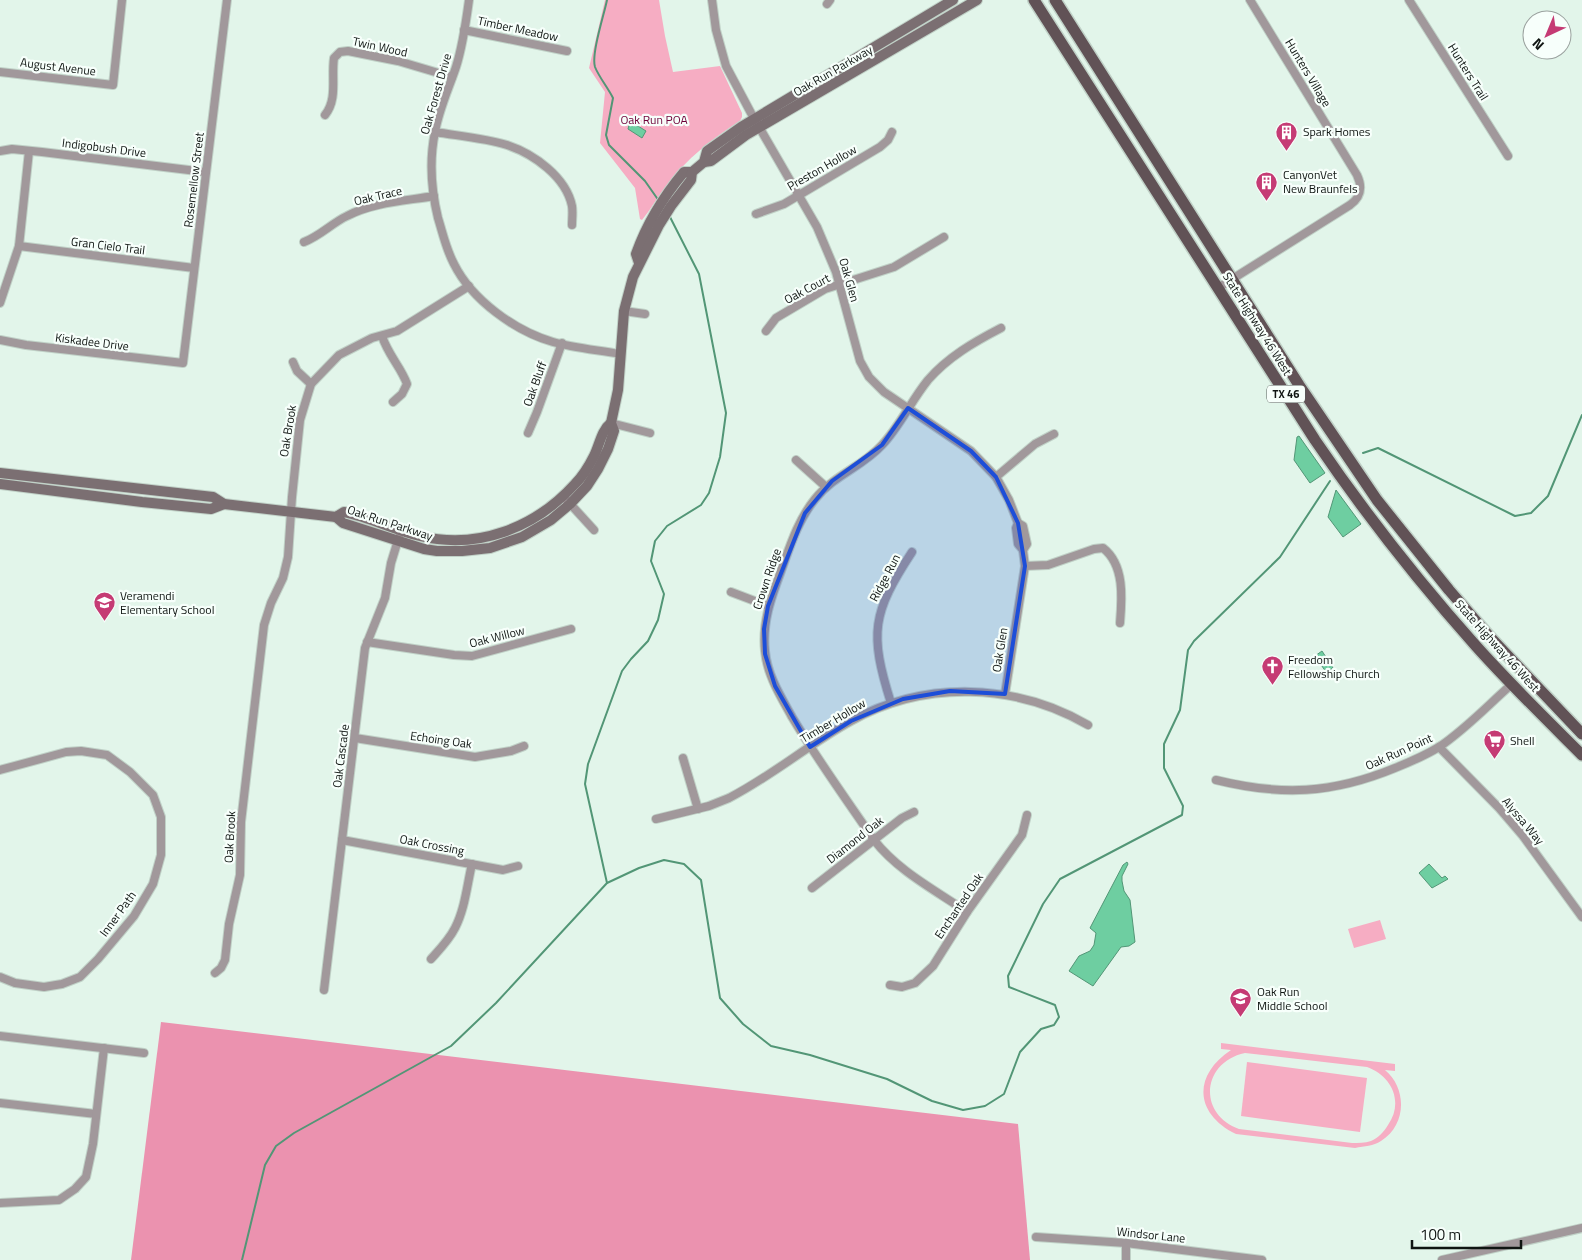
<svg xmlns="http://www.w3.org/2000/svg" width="1582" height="1260" viewBox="0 0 1582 1260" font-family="'Titillium Web',sans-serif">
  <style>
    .green { fill: #f6adc3; fill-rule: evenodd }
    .forest { fill: #eb92af }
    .water { fill: #6ecea1; stroke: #529676 }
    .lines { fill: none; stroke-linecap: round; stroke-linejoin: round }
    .stream { stroke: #529676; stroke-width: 2 }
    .street-casing { stroke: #c0d1c7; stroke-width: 10 }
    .secondary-casing { stroke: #c0d1c7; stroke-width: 12 }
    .primary-casing { stroke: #c0d1c7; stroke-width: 14 }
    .street { stroke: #a1989b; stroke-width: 8 }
    .secondary { stroke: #7b6f72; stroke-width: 10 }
    .primary { stroke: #615256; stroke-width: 11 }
    .marked { fill: #1d4ed8; fill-opacity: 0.2; stroke: #1d4ed8; stroke-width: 4; stroke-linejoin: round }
    .labels { text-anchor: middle; stroke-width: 4.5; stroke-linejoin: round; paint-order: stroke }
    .shield { fill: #f7fffb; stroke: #555b58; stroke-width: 1 }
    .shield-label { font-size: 11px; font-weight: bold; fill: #0f1512 }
    .street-label { font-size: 12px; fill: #0f1512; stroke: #f7fffb }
    .park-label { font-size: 12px; fill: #6e0038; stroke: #f7fffb }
    .poi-label { font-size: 12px; fill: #0f1512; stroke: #f7fffb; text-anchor: start }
  </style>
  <rect width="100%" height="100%" fill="#e2f5ea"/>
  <!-- green -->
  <g class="green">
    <path d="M605 0H659L665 36 673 72 720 66 742 113V117L740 121C713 138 686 159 667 185 658 196 651 209 642 220L640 219 635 188 600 143 605 92 589 68Z"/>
    <path d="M1380 920 1386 939 1354 948 1348 929Z"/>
    <path d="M1221 1043 1395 1064V1071L1385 1070C1407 1088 1407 1125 1381 1141 1373 1146 1365 1146 1355 1148L1236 1134C1195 1114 1192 1076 1231 1050L1221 1049ZM1245 1053 1367 1067C1392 1076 1404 1102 1388 1125 1384 1132 1378 1138 1371 1141 1365 1143 1358 1143 1352 1143L1239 1129C1197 1114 1202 1062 1245 1053Z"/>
    <path d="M1247 1062 1367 1078 1360 1132 1241 1116Z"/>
  </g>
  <!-- forest -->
  <path class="forest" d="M161 1022 1018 1124 1030 1260H131Z"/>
  <!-- water -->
  <g class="water">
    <path d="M630 121 646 131 642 138 628 129Z"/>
    <path d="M1299 436 1325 473 1310 483 1294 460 1297 437Z"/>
    <path d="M1336 490 1361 524 1343 537 1328 517Z"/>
    <path d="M1322 651 1333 668 1326 672 1315 656Z"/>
    <path d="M1127 862 1128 864 1122 876V881L1124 891 1130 900 1135 942 1129 946 1121 947 1093 986 1069 971 1079 956 1090 951 1094 945 1096 933 1090 928 1123 865Z"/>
    <path d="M1429 864 1442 878 1445 876 1448 879 1432 888 1419 873Z"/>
  </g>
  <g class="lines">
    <!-- stream -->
    <g class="stream">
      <path d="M607 0C604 15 591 54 595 67 599 77 608 88 613 98L606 135 609 145 645 181 659 201"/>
      <path d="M1363 453 1378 448 1515 516 1531 513 1548 496 1582 415"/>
      <path d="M607 883 585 784 588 764 622 671 631 659 648 641 658 620 664 594 651 561 655 541 667 526 701 505 709 493 720 457 726 413 699 274 670 217"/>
      <path d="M242 1260 265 1165 276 1146 294 1133 451 1046 496 1003 607 883 639 868 664 860 684 864 701 880 720 998 743 1024 771 1046 810 1055 887 1079 932 1101 963 1110 985 1106 1004 1094 1020 1052 1041 1029 1054 1025 1059 1017 1055 1005 1009 987 1008 976 1043 904 1060 879 1182 815 1183 806 1164 768V744L1180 710 1188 650 1194 641 1280 557 1330 481"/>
    </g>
    <defs>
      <g id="street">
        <path d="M469 0C466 22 463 45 456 67 449 88 439 109 435 132 429 161 431 189 438 218 443 234 446 249 454 264 472 300 515 331 553 342 574 348 598 350 620 354"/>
        <path d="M712 0 716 30 726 66 751 113 817 227 836 272 860 361 869 377 884 392 971 451 996 477 1009 500 1018 523 1016 528 1018 544 1023 550 1025 566 1005 694"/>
        <path d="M1409 0 1508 156"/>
        <path d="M827 4 830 0"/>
        <path d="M464 30 567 51"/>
        <path d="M0 72 113 85 122 0"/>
        <path d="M325 115C338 99 331 77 334 58L340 52 348 51 398 61 452 77"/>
        <path d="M435 132C459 136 484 138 507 145 534 154 566 177 572 206 573 212 572 219 572 225"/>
        <path d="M0 151 12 149 42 152 205 172"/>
        <path d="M756 214 784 204 880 147 888 140 892 132"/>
        <path d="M304 242C320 236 332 223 347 216 374 202 405 201 434 196"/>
        <path d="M19 246 194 268"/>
        <path d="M1218 288 1350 205C1361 197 1363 188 1357 175L1250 0"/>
        <path d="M0 303 19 246 29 151"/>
        <path d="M624 311 645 314"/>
        <path d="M766 331 776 318 825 289 894 267 944 237"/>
        <path d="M382 336C388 355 401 367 407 384L402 394 393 402"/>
        <path d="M0 340 26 345 183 363 227 0"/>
        <path d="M293 362 297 371 311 384"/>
        <path d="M611 423 650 433"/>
        <path d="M528 433 537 412 562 343"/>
        <path d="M796 460 826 487"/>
        <path d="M996 477 1035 444 1054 434"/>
        <path d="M563 496 594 530"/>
        <path d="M1018 523 1023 526 1027 544 1023 550"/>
        <path d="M1025 566 1048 565 1094 549 1103 548C1125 565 1122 599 1120 623"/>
        <path d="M731 592 768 606"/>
        <path d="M367 642 454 655 472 656 571 629"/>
        <path d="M891 703C869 633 872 613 912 552"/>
        <path d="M355 738 475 757 511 751 524 746"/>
        <path d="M1439 747 1499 808 1523 836 1582 917"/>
        <path d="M683 758 698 809"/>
        <path d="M0 770 66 752 81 751 107 755 130 772 153 795 161 817V855L153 884 134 916 98 959 80 977 62 984 44 987 15 983 0 977"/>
        <path d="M1216 780C1281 796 1332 794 1395 768 1410 762 1426 755 1439 747 1466 729 1488 705 1512 684"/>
        <path d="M656 819 709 806 729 798C772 776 809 744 851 721 925 680 1016 683 1088 725"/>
        <path d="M342 840 503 870 518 866"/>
        <path d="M812 888 902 818 914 812"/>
        <path d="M967 912C935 890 898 871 874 840 846 799 817 759 792 717 781 697 767 675 765 651 762 622 771 598 781 571 790 546 798 520 815 499 834 475 862 467 882 445 900 426 911 401 928 380 948 357 974 342 1001 328"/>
        <path d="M431 959C440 949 449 940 455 928 465 909 467 885 472 864"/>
        <path d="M215 973 221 968 225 960 229 924 240 875 241 822 264 625 271 603 283 578 288 557 292 497 300 420 311 384 339 355 372 338 397 331 469 286"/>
        <path d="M890 985 902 987 915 983 933 966 967 912 1022 835 1027 815"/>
        <path d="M324 990 365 648 385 598 391 563 399 537"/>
        <path d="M0 1036 144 1053"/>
        <path d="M0 1103 96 1114"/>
        <path d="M0 1203 59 1200 75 1189 86 1177 93 1144 104 1048"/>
        <path d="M1036 1237 1126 1243 1262 1260"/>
        <path d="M1126 1243V1260"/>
        <path d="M1442 1260 1582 1228"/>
      </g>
      <g id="secondary">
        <path d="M704 162 711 161 746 135 977 0"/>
        <path d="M639 263 636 254C647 223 663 197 684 172H692"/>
        <path d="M0 473 213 497 224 504 336 517 344 512C370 517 394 530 420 536 478 550 535 528 575 484 583 476 589 466 594 456 600 444 601 431 611 423"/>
        <path d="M0 484 142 502 211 509 224 504"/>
        <path d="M336 517 343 523 424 549 437 551H462L490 548 522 537 551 520 570 504 587 486 598 469 608 449 614 431 611 423 618 390 624 311 633 277 659 225 671 206 691 180 692 172 704 162 707 151 741 127 953 0"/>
      </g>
      <g id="primary">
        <path d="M1034 0 1315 440C1364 512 1418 581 1476 646 1510 684 1546 719 1582 755"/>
        <path d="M1055 0 1299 385 1377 500 1449 590 1489 636 1582 734"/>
      </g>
    </defs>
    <!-- street casing -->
    <use href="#street" class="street-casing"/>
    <!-- secondary casing -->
    <use href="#secondary" class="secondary-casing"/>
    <!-- primary casing -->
    <use href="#primary" class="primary-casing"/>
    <!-- street -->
    <use href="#street" class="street"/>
    <!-- secondary -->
    <use href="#secondary" class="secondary"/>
    <!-- primary -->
    <use href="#primary" class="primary"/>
  </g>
  <!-- marked area -->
  <path class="marked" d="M908 408 971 451 996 477 1018 523 1025 566 1005 694 950 691 903 699 851 721 810 747 775 686 765 654 764 629 768 606 805 513 832 481 882 445Z"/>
  <!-- icons -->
  <defs>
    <symbol id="building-pin" viewBox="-11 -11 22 30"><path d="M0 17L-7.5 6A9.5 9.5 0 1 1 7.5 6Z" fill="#c53b74" stroke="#f7fffb"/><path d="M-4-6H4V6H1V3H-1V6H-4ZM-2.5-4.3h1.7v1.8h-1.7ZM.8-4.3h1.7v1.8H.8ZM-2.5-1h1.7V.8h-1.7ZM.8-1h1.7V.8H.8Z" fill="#fff"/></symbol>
    <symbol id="school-pin" viewBox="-11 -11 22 30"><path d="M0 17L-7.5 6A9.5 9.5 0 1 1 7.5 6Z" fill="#c53b74" stroke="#f7fffb"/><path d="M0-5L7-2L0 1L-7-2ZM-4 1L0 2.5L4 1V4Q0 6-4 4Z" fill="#fff"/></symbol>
    <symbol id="church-pin" viewBox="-11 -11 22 30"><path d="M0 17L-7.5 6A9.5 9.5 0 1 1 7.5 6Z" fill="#c53b74" stroke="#f7fffb"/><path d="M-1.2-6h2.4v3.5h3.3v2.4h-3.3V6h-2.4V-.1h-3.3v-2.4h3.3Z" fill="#fff"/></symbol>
    <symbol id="supermarket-pin" viewBox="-11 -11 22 30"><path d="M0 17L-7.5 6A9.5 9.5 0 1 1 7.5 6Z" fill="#c53b74" stroke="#f7fffb"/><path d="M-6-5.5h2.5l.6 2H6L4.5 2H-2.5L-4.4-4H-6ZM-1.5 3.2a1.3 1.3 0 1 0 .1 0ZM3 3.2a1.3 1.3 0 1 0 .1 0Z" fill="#fff"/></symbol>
  </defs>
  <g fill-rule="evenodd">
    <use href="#building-pin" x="1274" y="120" width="25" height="34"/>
    <use href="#building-pin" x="1254" y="170" width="25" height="34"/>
    <use href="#school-pin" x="92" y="590" width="25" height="34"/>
    <use href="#church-pin" x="1260" y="654" width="25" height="34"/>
    <use href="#supermarket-pin" x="1482" y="728" width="25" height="34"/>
    <use href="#school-pin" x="1228" y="986" width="25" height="34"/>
  </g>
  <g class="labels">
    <!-- shield labels -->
    <rect class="shield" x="1267" y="385.5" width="38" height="17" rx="4"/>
    <g class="shield-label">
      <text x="1286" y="398">TX 46</text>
    </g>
    <!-- street labels -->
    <g class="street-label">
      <text transform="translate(518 29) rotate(12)" y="4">Timber Meadow</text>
      <text transform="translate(380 47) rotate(12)" y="4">Twin Wood</text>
      <text transform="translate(58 67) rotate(7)" y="4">August Avenue</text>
      <text transform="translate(833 71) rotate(-30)" y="4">Oak Run Parkway</text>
      <text transform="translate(1468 72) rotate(58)" y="4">Hunters Trail</text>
      <text transform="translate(1308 73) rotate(59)" y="4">Hunters Village</text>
      <text transform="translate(436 94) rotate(-74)" y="4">Oak Forest Drive</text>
      <text transform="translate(104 148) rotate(7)" y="4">Indigobush Drive</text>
      <text transform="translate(822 168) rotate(-30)" y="4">Preston Hollow</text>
      <text transform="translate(194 180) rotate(-83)" y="4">Rosemellow Street</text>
      <text transform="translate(378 196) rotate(-13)" y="4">Oak Trace</text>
      <text transform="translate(108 246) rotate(7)" y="4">Gran Cielo Trail</text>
      <text transform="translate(849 280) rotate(74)" y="4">Oak Glen</text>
      <text transform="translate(807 289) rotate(-28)" y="4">Oak Court</text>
      <text transform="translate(1257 324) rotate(58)" y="4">State Highway 46 West</text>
      <text transform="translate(92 342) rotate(7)" y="4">Kiskadee Drive</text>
      <text transform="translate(535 384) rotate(-70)" y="4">Oak Bluff</text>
      <text transform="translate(288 431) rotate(-81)" y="4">Oak Brook</text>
      <text transform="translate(390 523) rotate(18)" y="4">Oak Run Parkway</text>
      <text transform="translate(885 578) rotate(-62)" y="4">Ridge Run</text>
      <text transform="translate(767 579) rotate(-71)" y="4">Crown Ridge</text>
      <text transform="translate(497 637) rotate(-14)" y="4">Oak Willow</text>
      <text transform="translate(1497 646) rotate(48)" y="4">State Highway 46 West</text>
      <text transform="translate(1000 650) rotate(-81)" y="4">Oak Glen</text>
      <text transform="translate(833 721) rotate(-31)" y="4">Timber Hollow</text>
      <text transform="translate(441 740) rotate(8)" y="4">Echoing Oak</text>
      <text transform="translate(1399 752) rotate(-24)" y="4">Oak Run Point</text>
      <text transform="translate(341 756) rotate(-83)" y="4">Oak Cascade</text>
      <text transform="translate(1523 821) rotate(50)" y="4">Alyssa Way</text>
      <text transform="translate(230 837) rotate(-87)" y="4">Oak Brook</text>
      <text transform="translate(855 840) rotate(-38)" y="4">Diamond Oak</text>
      <text transform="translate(432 845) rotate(11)" y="4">Oak Crossing</text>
      <text transform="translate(959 906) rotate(-56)" y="4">Enchanted Oak</text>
      <text transform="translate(118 914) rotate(-54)" y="4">Inner Path</text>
      <text transform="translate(1151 1235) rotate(6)" y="4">Windsor Lane</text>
    </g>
    <!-- park labels -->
    <g class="park-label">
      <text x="654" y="124">Oak Run POA</text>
    </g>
    <!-- poi labels -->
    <g class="poi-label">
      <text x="1303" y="136">Spark Homes</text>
      <text x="1283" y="179">CanyonVet<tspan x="1283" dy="14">New Braunfels</tspan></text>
      <text x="120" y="600">Veramendi<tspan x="120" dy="14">Elementary School</tspan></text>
      <text x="1288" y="664">Freedom<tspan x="1288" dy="14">Fellowship Church</tspan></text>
      <text x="1510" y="745">Shell</text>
      <text x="1257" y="996">Oak Run<tspan x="1257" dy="14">Middle School</tspan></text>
    </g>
  </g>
  <!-- north arrow -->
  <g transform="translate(1547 35) rotate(224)"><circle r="24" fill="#f7fffb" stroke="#9aa19e"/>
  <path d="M0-4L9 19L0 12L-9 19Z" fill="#c53b74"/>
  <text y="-8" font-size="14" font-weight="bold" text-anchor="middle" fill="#0f1512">N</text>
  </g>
  <!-- scale -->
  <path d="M1412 1240v8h109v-8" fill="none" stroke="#0f1512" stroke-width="2.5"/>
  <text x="1420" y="1240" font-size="15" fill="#0f1512" stroke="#f7fffb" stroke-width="4" paint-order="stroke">100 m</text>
</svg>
